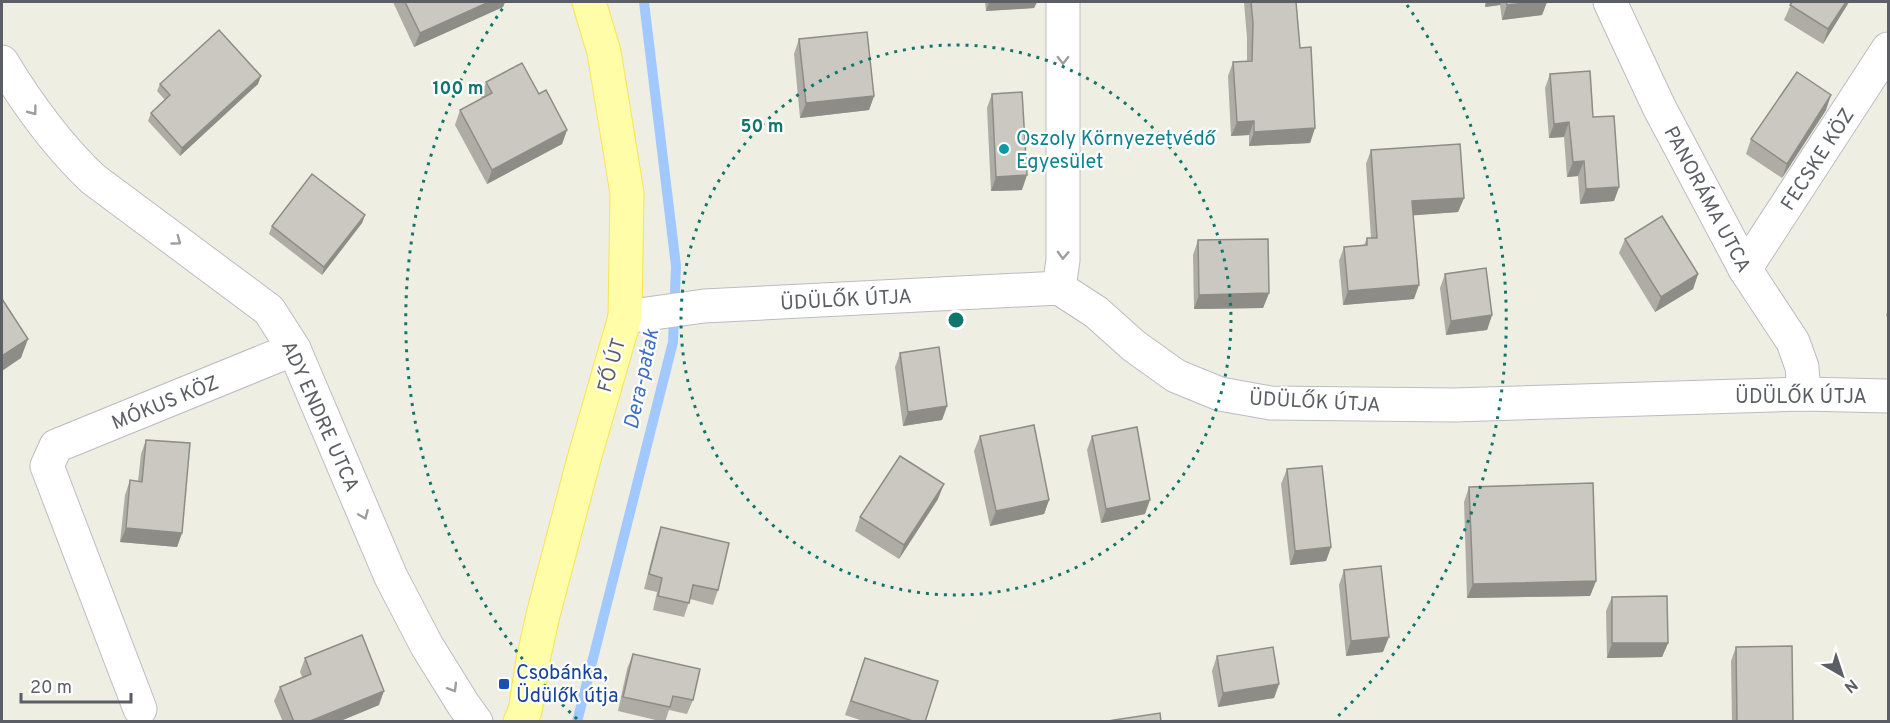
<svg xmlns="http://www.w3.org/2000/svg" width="1890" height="723" viewBox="0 0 1890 723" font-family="Overpass,sans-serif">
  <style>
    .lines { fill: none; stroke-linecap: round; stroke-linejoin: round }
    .stream { stroke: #a2c9ff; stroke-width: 10 }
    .minor-casing { stroke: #bbbcc3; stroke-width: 35 }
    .major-casing { stroke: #fae350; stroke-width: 35 }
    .minor { stroke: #fff; stroke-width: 33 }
    .major { stroke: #fffda7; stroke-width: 33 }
    .wall { fill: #aeaca5 }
    .shaded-wall { fill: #8d8c86 }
    .building { fill: #cac8c0; stroke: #8d8c86; stroke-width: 1.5 }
    .oneway { stroke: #9d9ea3 }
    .ring { fill: none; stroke: #0f766e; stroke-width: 3; stroke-dasharray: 3 6 }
    .culture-dot { fill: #0f9aa8; stroke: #fff; stroke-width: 2 }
    .transit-dot { fill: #1a4fb4; stroke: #fff; stroke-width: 2 }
    .labels { text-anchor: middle; stroke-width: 4.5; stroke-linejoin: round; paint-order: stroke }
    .culture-label { font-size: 20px; fill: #0d838f; stroke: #fff; text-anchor: start }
    .street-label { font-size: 20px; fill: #5b5e65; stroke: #fff }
    .transit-label { font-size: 20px; fill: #164399; stroke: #fff; text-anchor: start }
    .water-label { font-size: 21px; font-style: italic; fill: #3d6eca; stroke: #fff }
    .centre { fill: #0f766e; stroke: #fff; stroke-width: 3 }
    .ring-label { font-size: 18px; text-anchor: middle; font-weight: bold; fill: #0f766e; stroke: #fff; stroke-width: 4.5; stroke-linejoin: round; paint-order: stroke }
  </style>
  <rect width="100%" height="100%" fill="#efeee3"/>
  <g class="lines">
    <!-- stream -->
    <path class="stream" d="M577 722 673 342 676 266 644 2"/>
    <defs>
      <g id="minor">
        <path d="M1610 2 1659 107 1745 269 1793 342 1802 367 1804 394"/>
        <path d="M2 62C28 105 56 144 93 179L269 310 294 349 391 577 427 646 463 704 476 722"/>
        <path d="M1745 269 1888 49"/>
        <path d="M1059 288 1063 260V2"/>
        <path d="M625 317 704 306 1059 288 1096 312 1134 346 1176 376 1220 394 1271 403 1454 405 1804 394 1888 396"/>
        <path d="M140 709 47 466 56 446 294 349"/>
      </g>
      <path id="major" d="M520 722 525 711 533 660 543 615 584 459 625 317 627 193 604 52 589 2"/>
    </defs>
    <!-- minor casing -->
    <use href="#minor" class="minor-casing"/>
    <!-- major casing -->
    <use href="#major" class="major-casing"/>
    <!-- minor -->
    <use href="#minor" class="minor"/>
    <!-- major -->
    <use href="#major" class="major"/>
  </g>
  <!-- wall -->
  <g class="wall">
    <path d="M393 2H505L503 7 414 47Z"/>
    <path d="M985 2H1037L1034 8 986 11Z"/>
    <path d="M1244 2H1296L1300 48 1315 128 1310 143 1249 146V135L1231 136 1228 76 1233 62 1247 61V38Z"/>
    <path d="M1485 2H1547L1542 15 1502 20 1500 5 1485 7Z"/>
    <path d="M1792 2H1849L1823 44 1784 20Z"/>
    <path d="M799 39 874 96 869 110 800 118 794 54Z"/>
    <path d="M1550 74 1593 117 1619 187 1614 201 1580 204 1578 176 1567 177 1564 137 1549 138 1545 88Z"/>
    <path d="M486 82 539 94 567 130 562 144 487 184 455 125 460 110 482 99 481 97Z"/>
    <path d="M160 84H258L180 156 148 121 151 113 165 100 157 91Z"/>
    <path d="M992 94 1022 190 991 191 987 108Z"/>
    <path d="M1826 110 1782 178 1746 154 1751 139Z"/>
    <path d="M1371 150 1464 198 1458 212 1413 215 1414 299 1343 305 1339 261 1344 247 1364 245 1367 238H1371L1366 164Z"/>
    <path d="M365 215 362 223 322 275 269 234 272 226Z"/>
    <path d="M1625 239 1698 274 1693 289 1655 312 1619 253Z"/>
    <path d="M1198 240 1269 293 1263 308 1194 309 1193 255Z"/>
    <path d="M1445 274 1492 315 1487 330 1446 335 1440 288Z"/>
    <path d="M1888 308V317L1886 316Z"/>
    <path d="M900 353 947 406 942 420 903 426 895 367Z"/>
    <path d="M980 436 1049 500 1044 514 990 526 974 451Z"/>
    <path d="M1092 436 1145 514 1101 523 1087 450Z"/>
    <path d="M146 440 182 533 177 547 120 542 125 495 130 480 138 481 141 454Z"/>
    <path d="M1287 469 1331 547 1326 561 1290 565 1281 484Z"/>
    <path d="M1469 487 1596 581 1590 596 1467 598 1464 502Z"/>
    <path d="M938 499 899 559 855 531 860 517Z"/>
    <path d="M661 527 718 590 713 605 690 599 684 617 653 610 657 592 644 589 656 542Z"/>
    <path d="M1344 570 1383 652 1346 656 1339 585Z"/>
    <path d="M1612 597 1668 643 1662 657 1607 658 1606 611Z"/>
    <path d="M1736 647 1793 722H1732L1731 661Z"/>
    <path d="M633 654 693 700 687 714 669 710 665 722H664L618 711 627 669Z"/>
    <path d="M1217 656 1279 684 1274 698 1218 707 1212 671Z"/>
    <path d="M305 658 379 705 338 722H283L274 701 280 687 302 677 300 672Z"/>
    <path d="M865 658 925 722H866L845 715Z"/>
  </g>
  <!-- shaded-wall -->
  <g class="shaded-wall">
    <path d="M489 2H505L503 7 414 47 420 33Z"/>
    <path d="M989 2H1037L1034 8 986 11Z"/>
    <path d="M1487 2H1501L1500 5 1485 7Z"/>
    <path d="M1537 2H1547L1542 15 1502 20 1507 5Z"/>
    <path d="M1846 2H1849L1823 44 1828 29Z"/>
    <path d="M261 76 258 84 180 156 182 148Z"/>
    <path d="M1831 95 1826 110 1782 178 1787 164Z"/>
    <path d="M874 96 869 110 800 118 806 103Z"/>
    <path d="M1254 121 1249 135 1231 136 1237 122Z"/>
    <path d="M1569 122 1564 137 1549 138 1554 124Z"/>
    <path d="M1315 128 1310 143 1249 146 1254 132Z"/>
    <path d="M567 130 562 144 487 184 492 170Z"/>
    <path d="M1584 161 1578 176 1567 177 1573 162Z"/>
    <path d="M1027 175 1022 190 991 191 996 177Z"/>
    <path d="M1619 187 1614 201 1580 204 1586 189Z"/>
    <path d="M1464 198 1458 212 1406 216 1412 201Z"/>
    <path d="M365 215 362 223 322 275 324 267Z"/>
    <path d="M1698 274 1693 289 1655 312 1661 297Z"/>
    <path d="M1419 285 1414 299 1343 305 1348 291Z"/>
    <path d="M1269 293 1263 308 1194 309 1199 295Z"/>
    <path d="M1492 315 1487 330 1446 335 1451 321Z"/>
    <path d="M28 339 21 358 2 371V356Z"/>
    <path d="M947 406 942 420 903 426 908 412Z"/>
    <path d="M944 484 938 499 899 559 904 545Z"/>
    <path d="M1049 500 1044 514 990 526 996 511Z"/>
    <path d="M1150 500 1145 514 1101 523 1106 509Z"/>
    <path d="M126 528 182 533 177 547 120 542Z"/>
    <path d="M1331 547 1326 561 1290 565 1295 551Z"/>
    <path d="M1596 581 1590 596 1467 598 1473 584Z"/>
    <path d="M1389 637 1383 652 1346 656 1351 641Z"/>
    <path d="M1612 643H1668L1662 657 1607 658Z"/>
    <path d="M1279 684 1274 698 1218 707 1223 693Z"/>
    <path d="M384 691 379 705 338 722H308Z"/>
  </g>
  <!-- building -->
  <g class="building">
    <path d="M405 2H489L420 33Z"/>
    <path d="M1251 2H1296L1300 48 1311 47 1315 128 1254 132V121L1237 122 1233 62 1252 61 1253 23Z"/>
    <path d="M1506 2H1537L1507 5Z"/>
    <path d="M1792 2H1846L1828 29 1790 5Z"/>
    <path d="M219 30 261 76 182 148 151 113 170 95 160 84Z"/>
    <path d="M867 32 874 96 806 103 799 39Z"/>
    <path d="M522 63 539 94 546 90 567 130 492 170 460 110 492 93 486 82Z"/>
    <path d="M1590 71 1593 117 1614 116 1619 187 1586 189 1584 161 1573 162 1569 122 1554 124 1550 74Z"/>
    <path d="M1797 72 1831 95 1787 164 1751 139Z"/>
    <path d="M1022 92 1027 175 996 177 992 94Z"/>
    <path d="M1460 144 1464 198 1412 201 1419 285 1348 291 1344 247 1367 245V238H1377L1371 150Z"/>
    <path d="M312 174 365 215 324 267 272 226Z"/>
    <path d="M1662 216 1698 274 1661 297 1625 239Z"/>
    <path d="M1268 239 1269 293 1199 295 1198 240Z"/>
    <path d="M1486 268 1492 315 1451 321 1445 274Z"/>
    <path d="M2 299 28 339 2 356Z"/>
    <path d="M939 347 947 406 908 412 900 353Z"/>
    <path d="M1034 425 1049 500 996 511 980 436Z"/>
    <path d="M1137 427 1150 500 1106 509 1092 436Z"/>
    <path d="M146 440 190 443 182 533 126 528 130 480 142 482Z"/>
    <path d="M900 456 944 484 904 545 860 517Z"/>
    <path d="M1322 466 1331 547 1295 551 1287 469Z"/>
    <path d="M1593 483 1596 581 1473 584 1469 487Z"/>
    <path d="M661 527 729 543 718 590 693 585 689 603 658 596 662 578 649 574Z"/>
    <path d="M1381 566 1389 637 1351 641 1344 570Z"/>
    <path d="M1667 596 1668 643H1612V597Z"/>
    <path d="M362 635 384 691 308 722H294L280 687 311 674 305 658Z"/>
    <path d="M1792 646 1793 722H1737L1736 647Z"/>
    <path d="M1273 647 1279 684 1223 693 1217 656Z"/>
    <path d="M633 654 700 669 693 700 673 696 670 707 623 697Z"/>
    <path d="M865 658 938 681 925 722H916L851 701Z"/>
    <path d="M1160 713 1161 722H1101Z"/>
  </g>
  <!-- one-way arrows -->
  <defs><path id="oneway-chevron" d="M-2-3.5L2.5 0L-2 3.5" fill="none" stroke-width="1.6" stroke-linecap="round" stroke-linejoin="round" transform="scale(1.5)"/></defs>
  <g class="oneway">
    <use href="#oneway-chevron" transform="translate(1063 60) rotate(90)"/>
    <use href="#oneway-chevron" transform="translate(33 111) rotate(53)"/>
    <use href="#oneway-chevron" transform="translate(177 241) rotate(36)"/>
    <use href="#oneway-chevron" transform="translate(1063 255) rotate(92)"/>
    <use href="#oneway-chevron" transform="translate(364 515) rotate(67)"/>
    <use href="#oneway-chevron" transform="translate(453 688) rotate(59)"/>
  </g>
  <!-- distance rings -->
  <g class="ring">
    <circle cx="956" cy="320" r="275"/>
    <path d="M577 719A550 550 0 0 1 505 5M1407 5A550 550 0 0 1 1335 719"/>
  </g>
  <!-- markers -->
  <circle class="culture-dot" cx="1004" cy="149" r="6"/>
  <rect class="transit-dot" x="498" y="678" width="12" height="12" rx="3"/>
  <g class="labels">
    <!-- culture labels -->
    <g class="culture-label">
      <text x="1016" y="145">Oszoly Környezetvédő<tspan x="1016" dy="23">Egyesület</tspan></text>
    </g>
    <!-- street labels -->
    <g class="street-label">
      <text transform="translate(1817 159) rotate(-57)" y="7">FECSKE KÖZ</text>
      <text transform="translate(1708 199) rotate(62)" y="7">PANORÁMA UTCA</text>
      <text transform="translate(846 299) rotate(-3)" y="7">ÜDÜLŐK ÚTJA</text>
      <text transform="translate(611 365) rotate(-74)" y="7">FŐ ÚT</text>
      <text x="1801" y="403">ÜDÜLŐK ÚTJA</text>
      <text transform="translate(1315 401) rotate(3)" y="7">ÜDÜLŐK ÚTJA</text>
      <text transform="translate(165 402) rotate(-22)" y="7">MÓKUS KÖZ</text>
      <text transform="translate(321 416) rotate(66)" y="7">ADY ENDRE UTCA</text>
    </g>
    <!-- transit labels -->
    <g class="transit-label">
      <text x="516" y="679">Csobánka,<tspan x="516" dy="23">Üdülők útja</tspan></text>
    </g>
    <!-- water labels -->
    <g class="water-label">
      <text transform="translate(641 379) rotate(-78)" y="7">Dera-patak</text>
    </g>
  </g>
  <circle cx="956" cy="320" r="9" class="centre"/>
  <g class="ring-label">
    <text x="458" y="94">100 m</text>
    <text x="762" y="132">50 m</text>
  </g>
  <!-- border -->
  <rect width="1890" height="723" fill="none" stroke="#5b5e65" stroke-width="6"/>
  <!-- north arrow -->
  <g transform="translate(1842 675) rotate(141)" stroke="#ffffff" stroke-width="4.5" paint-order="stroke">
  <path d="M0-4.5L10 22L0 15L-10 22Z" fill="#5b5e65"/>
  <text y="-9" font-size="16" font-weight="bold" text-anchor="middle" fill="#5b5e65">N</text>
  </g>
  <!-- scale -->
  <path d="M21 693v9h110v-9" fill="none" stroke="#5b5e65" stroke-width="3"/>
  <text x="30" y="693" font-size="18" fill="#5b5e65" stroke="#ffffff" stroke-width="4.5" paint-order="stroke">20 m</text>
</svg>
